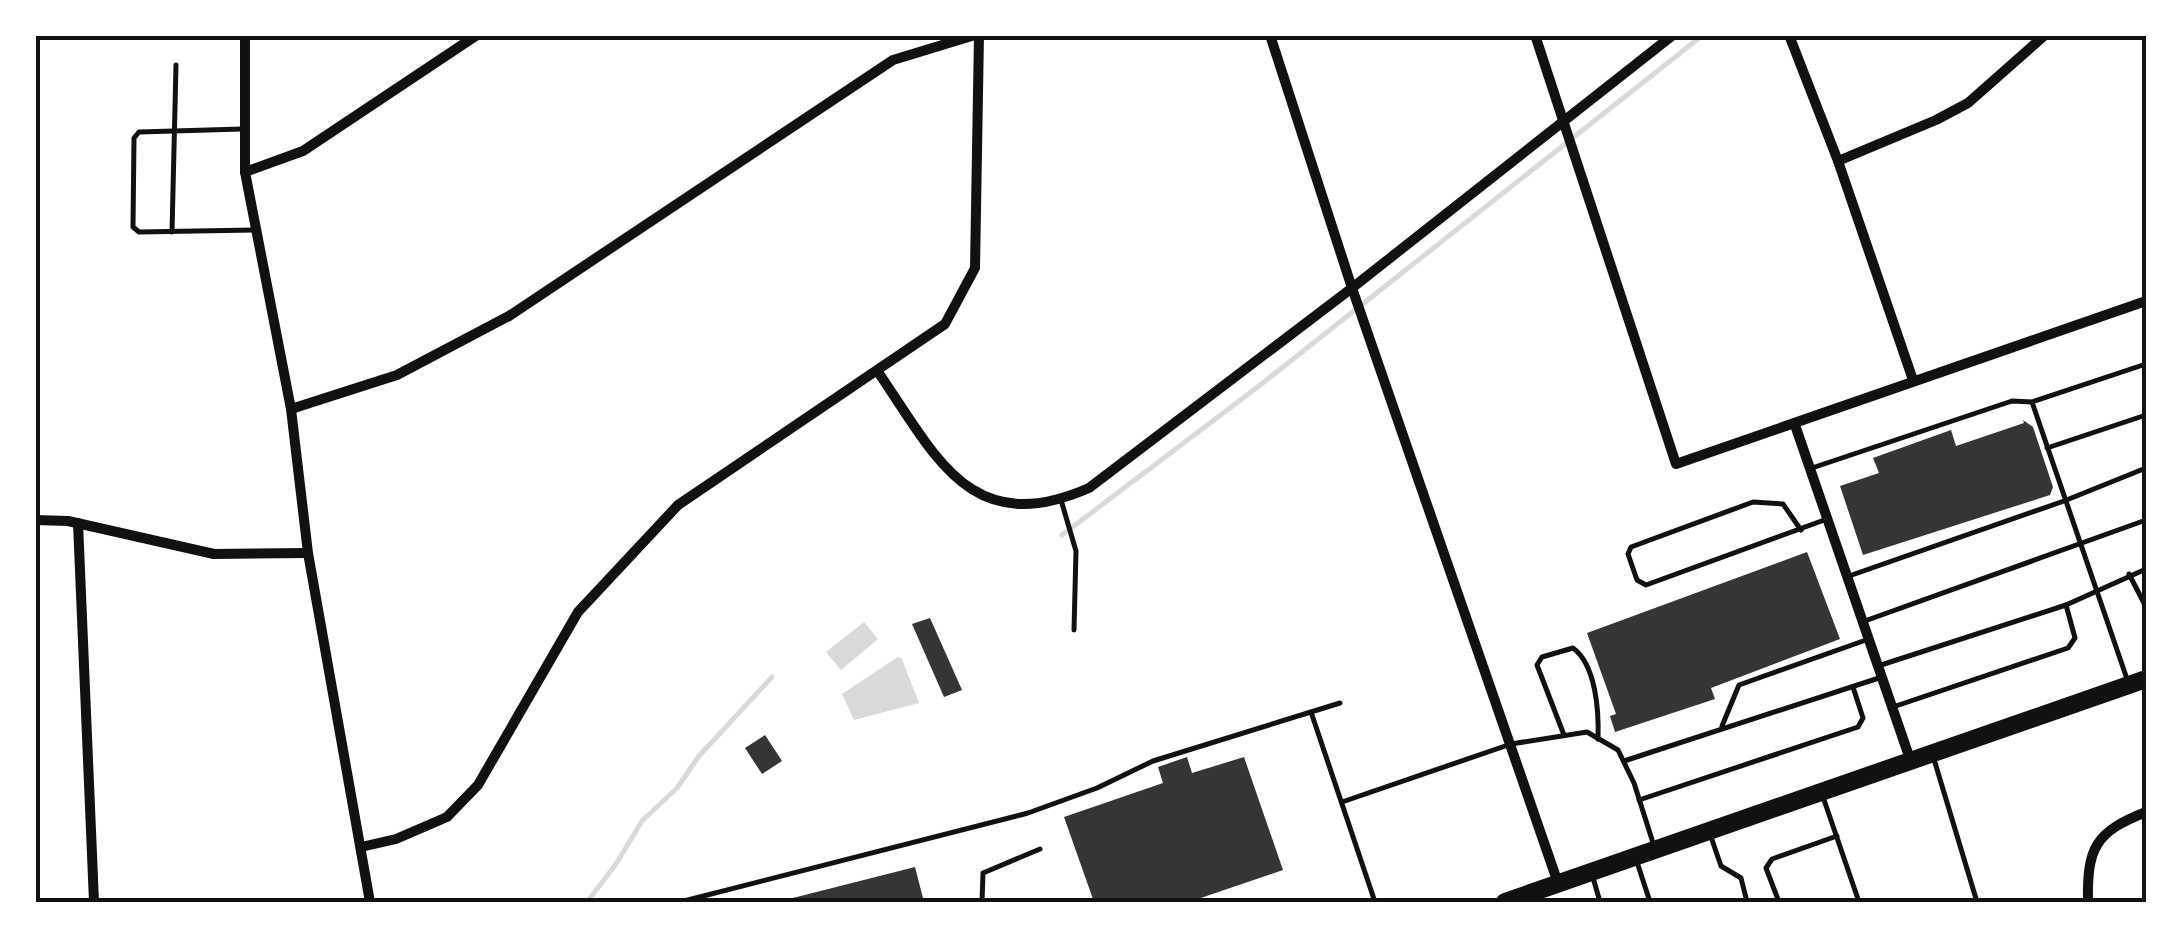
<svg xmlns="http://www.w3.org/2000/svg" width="2181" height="937" viewBox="0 0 2181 937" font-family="'Fira Sans Condensed',sans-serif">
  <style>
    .water { fill: #d9d9d9 }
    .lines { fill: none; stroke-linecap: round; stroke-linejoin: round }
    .stream { stroke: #d9d9d9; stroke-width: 5 }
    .building { fill: #353535 }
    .service { stroke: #111; stroke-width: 5 }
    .minor { stroke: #111; stroke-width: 10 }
    .primary { stroke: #111; stroke-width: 18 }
    .neatline { fill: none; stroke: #111; stroke-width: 4 }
  </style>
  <rect width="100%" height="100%" fill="#fff"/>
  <!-- water -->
  <g class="water">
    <path d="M864 622 878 639 841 670 826 652Z"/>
    <path d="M898 657 902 659 919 703 854 720 842 694Z"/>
  </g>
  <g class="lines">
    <!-- stream -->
    <g class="stream">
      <path d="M1062 535 1259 386 1703 35"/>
      <path d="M587 902 616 864 642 821 677 788 699 756 772 677"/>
    </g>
  </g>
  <!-- building -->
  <g class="building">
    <path d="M2023 420 2033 427 2053 487 2050 495 1863 555 1840 486 1879 473 1873 458 1951 430 1956 446 2024 423Z"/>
    <path d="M1807 552 1840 639 1711 688 1715 699 1615 732 1610 716 1616 714 1587 633Z"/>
    <path d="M930 618 962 690 944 697 912 624Z"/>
    <path d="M765 735 782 761 762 774 745 748Z"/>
    <path d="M1187 757 1192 773 1244 757 1283 870 1189 902H1094L1064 817 1163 783 1158 767Z"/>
    <path d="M915 867 924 902H781V901Z"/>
  </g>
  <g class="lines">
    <!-- service -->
    <g class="service">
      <path d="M242 129 139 132 134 138 133 227 139 232 254 230"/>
      <path d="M172 232 176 65"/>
      <path d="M2032 402 2146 364"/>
      <path d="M2047 448 2146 415"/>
      <path d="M1812 468 2012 401 2032 402 2127 679"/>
      <path d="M1061 500 1076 551 1074 630"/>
      <path d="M1801 530 1783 504 1753 502 1631 547 1628 554 1637 580 1646 585 1827 519"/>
      <path d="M2129 574 2146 607"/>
      <path d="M1849 576 2064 501 2146 468"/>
      <path d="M1862 622 2146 520"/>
      <path d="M1878 666 2066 605 2146 569"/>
      <path d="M1893 707 2068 648 2075 638 2066 605"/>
      <path d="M1311 712 1375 902"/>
      <path d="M1722 726 1739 685 1866 640"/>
      <path d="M1564 735 1537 665 1542 657 1573 648C1596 665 1599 711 1598 739"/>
      <path d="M1933 756 1977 902"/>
      <path d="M1624 761 1882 677"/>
      <path d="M1822 794 1859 902"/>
      <path d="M1639 800 1858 727 1863 718 1853 687"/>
      <path d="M1342 802 1511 744 1587 732 1618 750 1634 783 1654 846"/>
      <path d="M1710 834 1721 866 1741 878 1747 902"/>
      <path d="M1636 859 1650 902"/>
      <path d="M1592 874 1600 902"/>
      <path d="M680 902 1028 813 1097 788 1153 761 1340 703"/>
      <path d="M982 902 983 873 1040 849"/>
      <path d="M1779 902 1766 868 1772 859 1837 836"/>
    </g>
    <!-- minor -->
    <g class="minor">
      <path d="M245 35V172L291 409 308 553 370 902"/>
      <path d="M1270 35 1352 288 1558 883"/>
      <path d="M1535 35 1676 464 2146 301"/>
      <path d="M1789 35 1838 161 1913 380"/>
      <path d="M1838 161 1936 120 1968 103 2045 35"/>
      <path d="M245 172 303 151 477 35"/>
      <path d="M878 372C936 456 970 540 1089 488L1352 288 1673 35"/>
      <path d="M291 409 397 375 509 316 893 60 975 35"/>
      <path d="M1795 425 1910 759"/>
      <path d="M35 520 68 521 214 554 308 553"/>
      <path d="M78 523 94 902"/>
      <path d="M361 847 396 839 447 817 478 785 578 612 678 505 945 324 975 268 979 35"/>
      <path d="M2088 902C2087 848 2095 832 2146 812"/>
    </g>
    <!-- primary -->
    <path class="primary" d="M1505 902 2146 679"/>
  </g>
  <!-- border -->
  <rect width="2181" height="937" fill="none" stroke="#ffffff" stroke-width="75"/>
  <rect x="38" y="38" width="2106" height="862" class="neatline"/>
</svg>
